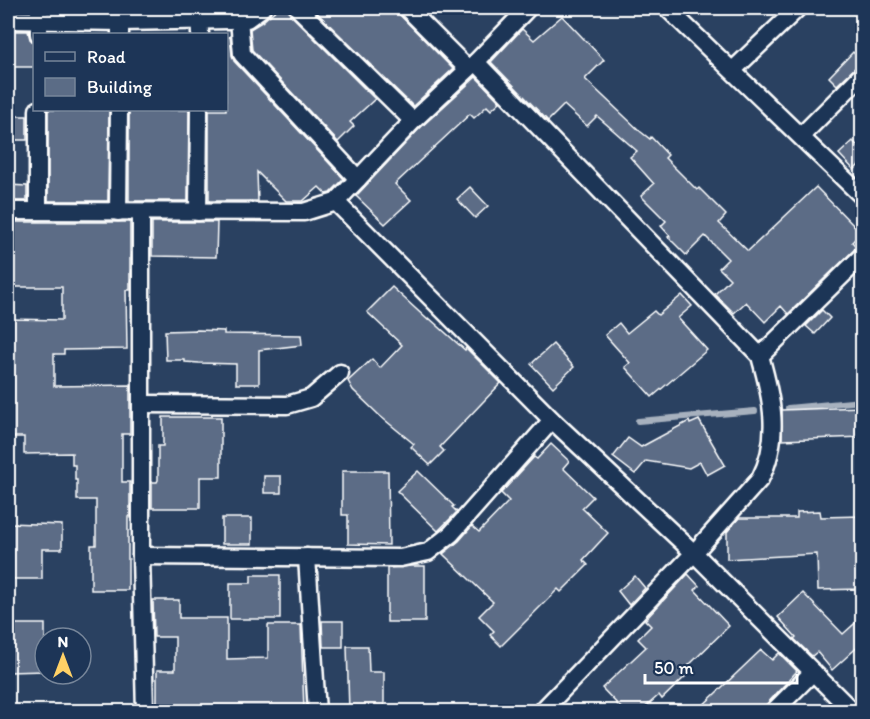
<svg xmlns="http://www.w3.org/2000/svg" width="870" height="719" viewBox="0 0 870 719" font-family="Itim,sans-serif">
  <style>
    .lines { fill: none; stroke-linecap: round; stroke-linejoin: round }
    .stream { stroke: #a7b1be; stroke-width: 6 }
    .building { fill: #5b6c86; stroke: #fff; stroke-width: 1.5 }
    .minor-casing { stroke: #fff; stroke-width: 21 }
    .minor { stroke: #1d3557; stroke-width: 16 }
  </style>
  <rect width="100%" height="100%" fill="#2a4161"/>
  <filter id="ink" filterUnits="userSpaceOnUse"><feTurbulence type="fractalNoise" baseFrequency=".0167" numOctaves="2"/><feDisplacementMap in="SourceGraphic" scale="12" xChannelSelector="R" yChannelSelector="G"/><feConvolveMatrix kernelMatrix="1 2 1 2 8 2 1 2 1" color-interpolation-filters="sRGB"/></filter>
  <g filter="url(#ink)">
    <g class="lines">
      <!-- stream -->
      <g class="stream">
        <path d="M788 408 862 401"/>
        <path d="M638 421 755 411"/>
      </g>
    </g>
    <!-- building -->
    <g class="building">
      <path d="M278 8H288L291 15 375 99 350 122 354 126 338 142 252 50 250 29 262 22Z"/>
      <path d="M312 8H396L400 15 453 69 413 106Z"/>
      <path d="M562 16 604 60 585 79 641 132 650 139 651 137 668 155 665 158 697 190 699 188 726 215 719 223 748 251 816 187 861 233 852 242 857 247 788 314 781 306 765 322 746 302 734 313 715 294 730 279 719 268 728 259 705 236 686 255 668 237 670 236 661 226 666 221 641 196 654 184 630 157 637 151 597 116 587 126 564 105 548 121 491 62 522 29 534 40Z"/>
      <path d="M13 31H28L30 39 34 43V67H13V65H8V33H13Z"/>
      <path d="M230 36 232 55 234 61 344 179 330 193 326 194 319 187 303 201H286L257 172 258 201H209V110H226V39Z"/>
      <path d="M853 52 862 61V65L855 68 837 85 829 77Z"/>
      <path d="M476 77 500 102 491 110 487 106 474 118 470 114 395 184 411 200 385 224 356 196 420 128Z"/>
      <path d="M48 110H109L108 201H48Z"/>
      <path d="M129 110H189L188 201H129Z"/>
      <rect x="8" y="116" width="19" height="24"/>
      <path d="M853 141 862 151V162L854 170 839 154Z"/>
      <path d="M8 185 27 186V201H8Z"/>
      <path d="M470 187 488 206 475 218 457 199Z"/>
      <path d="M8 222H130V290H126L127 349 64 350V354H54V386L130 385V434H122V482H130V517H128V590H91V545H96V500H77V480H75V465H72V453L24 454V437H8V319L62 320V287H8Z"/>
      <path d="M152 222H217L216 257 152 256Z"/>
      <path d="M392 287 428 320 429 318 465 350 466 348 501 383 440 447 444 451 430 465 411 447 414 444 380 416 353 390 348 381 372 359 380 368 402 345 367 312Z"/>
      <path d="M682 295 692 306 678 318 707 350 652 397 625 367 630 363 605 335 619 323 627 333 654 311 658 315Z"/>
      <path d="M822 310 830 318 815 334 806 326Z"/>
      <path d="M198 330 224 331V334L301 335 302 345 259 350V384H236V364L199 363 185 362V360H166L165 331Z"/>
      <path d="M553 344 574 367 553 387 531 364Z"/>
      <path d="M862 407V437L782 440V410Z"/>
      <path d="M163 417H221V477H200V508H152V482H157L158 480V446H163Z"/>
      <path d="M699 420 725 465 707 475 700 462 689 468 646 461 635 474 613 457 628 438 641 447 689 421 690 424Z"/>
      <path d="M551 444 569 461 563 468 593 497 582 508 608 533 583 560 588 565 561 592 558 589 501 646 490 635 494 631 479 616 493 602 443 554 459 541 472 526 479 532 509 501 501 493 534 457 537 459Z"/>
      <path d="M342 471H388L389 545 348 544V515H342Z"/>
      <path d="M418 471 454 506 452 507 457 512 438 531 397 491Z"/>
      <rect x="264" y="476" width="17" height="17"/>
      <path d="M820 511 821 517 862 516V589L818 590 817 554 727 559V532L739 518H797V512Z"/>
      <rect x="222" y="518" width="30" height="26"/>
      <path d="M8 523 62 525V549H42V579H8Z"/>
      <path d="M411 566H425V622H387V568Z"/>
      <path d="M688 574 699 586 695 590 729 626 688 666 692 670 662 699 659 695 641 711H624L602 688 646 647 638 639 651 626 645 620Z"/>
      <path d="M251 575H280V619H230V583H251Z"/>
      <path d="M635 576 645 588 629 605 618 591Z"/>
      <path d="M803 593 843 634 862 617V643L832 670 817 652 812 656 794 639 796 637 778 617Z"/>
      <path d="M153 600H179V618H227V659L268 658V625H301L304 711H157V670H175V637H154Z"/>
      <path d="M322 621H343V647H323Z"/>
      <path d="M8 624H45V671L8 672Z"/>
      <path d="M347 646H368L369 672H384V711H349Z"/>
      <path d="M761 650 772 660 779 653 797 671 766 705 763 711H697Z"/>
    </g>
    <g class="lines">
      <defs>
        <g id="minor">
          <path d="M199 8 200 34"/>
          <path d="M298 8 413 121"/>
          <path d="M407 8 468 69"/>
          <path d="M667 8 862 196"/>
          <path d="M239 19 242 54 358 179"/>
          <path d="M8 20 120 22 229 20 247 19 262 8"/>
          <path d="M39 34V8"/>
          <path d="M120 34V8"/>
          <path d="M476 62 760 356C772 398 781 438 760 479L694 553 541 712"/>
          <path d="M733 70 798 8"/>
          <path d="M801 136 862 75"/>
          <path d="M336 202 552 420 694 553 853 712"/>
          <path d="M8 211 304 212 336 202 413 121 476 62 528 8"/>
          <path d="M38 211V110"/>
          <path d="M118 212 119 110"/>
          <path d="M141 212V556L145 712"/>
          <path d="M198 212 199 110"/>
          <path d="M760 356 862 256"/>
          <path d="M141 404 287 405 311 398 340 373"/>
          <path d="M141 556 400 558 428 552 451 534 552 420"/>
          <path d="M307 557 317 712"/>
          <path d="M773 712 813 672"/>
        </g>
      </defs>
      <!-- minor casing -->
      <use href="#minor" class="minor-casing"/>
      <!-- minor -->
      <use href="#minor" class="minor"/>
    </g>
  </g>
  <!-- margin -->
  <rect width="870" height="719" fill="none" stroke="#1d3557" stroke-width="30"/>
  <rect x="15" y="15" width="840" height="689" fill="none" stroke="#fff" stroke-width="2" filter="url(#ink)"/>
  <!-- legend -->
  <rect x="33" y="33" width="195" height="78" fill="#1d3557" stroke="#77869a" stroke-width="1.5"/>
  <rect x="45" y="52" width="30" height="9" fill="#1d3557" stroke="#77869a" stroke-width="1.5"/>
  <text x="87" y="63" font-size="18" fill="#ffffff">Road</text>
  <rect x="45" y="78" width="30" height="18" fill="#5b6c86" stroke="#77869a" stroke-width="1.5"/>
  <text x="87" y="93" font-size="18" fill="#ffffff">Building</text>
  <!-- north arrow -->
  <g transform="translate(63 656)"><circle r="28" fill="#1d3557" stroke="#77869a" stroke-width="1.5"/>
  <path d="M0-4.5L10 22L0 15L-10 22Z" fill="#ffd166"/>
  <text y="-9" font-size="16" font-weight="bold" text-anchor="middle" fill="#ffffff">N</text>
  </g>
  <!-- scale -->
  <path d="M645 674v9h152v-9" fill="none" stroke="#ffffff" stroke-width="3"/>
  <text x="654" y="674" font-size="18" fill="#ffffff" stroke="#1d3557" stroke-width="4.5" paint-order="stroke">50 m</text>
</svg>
